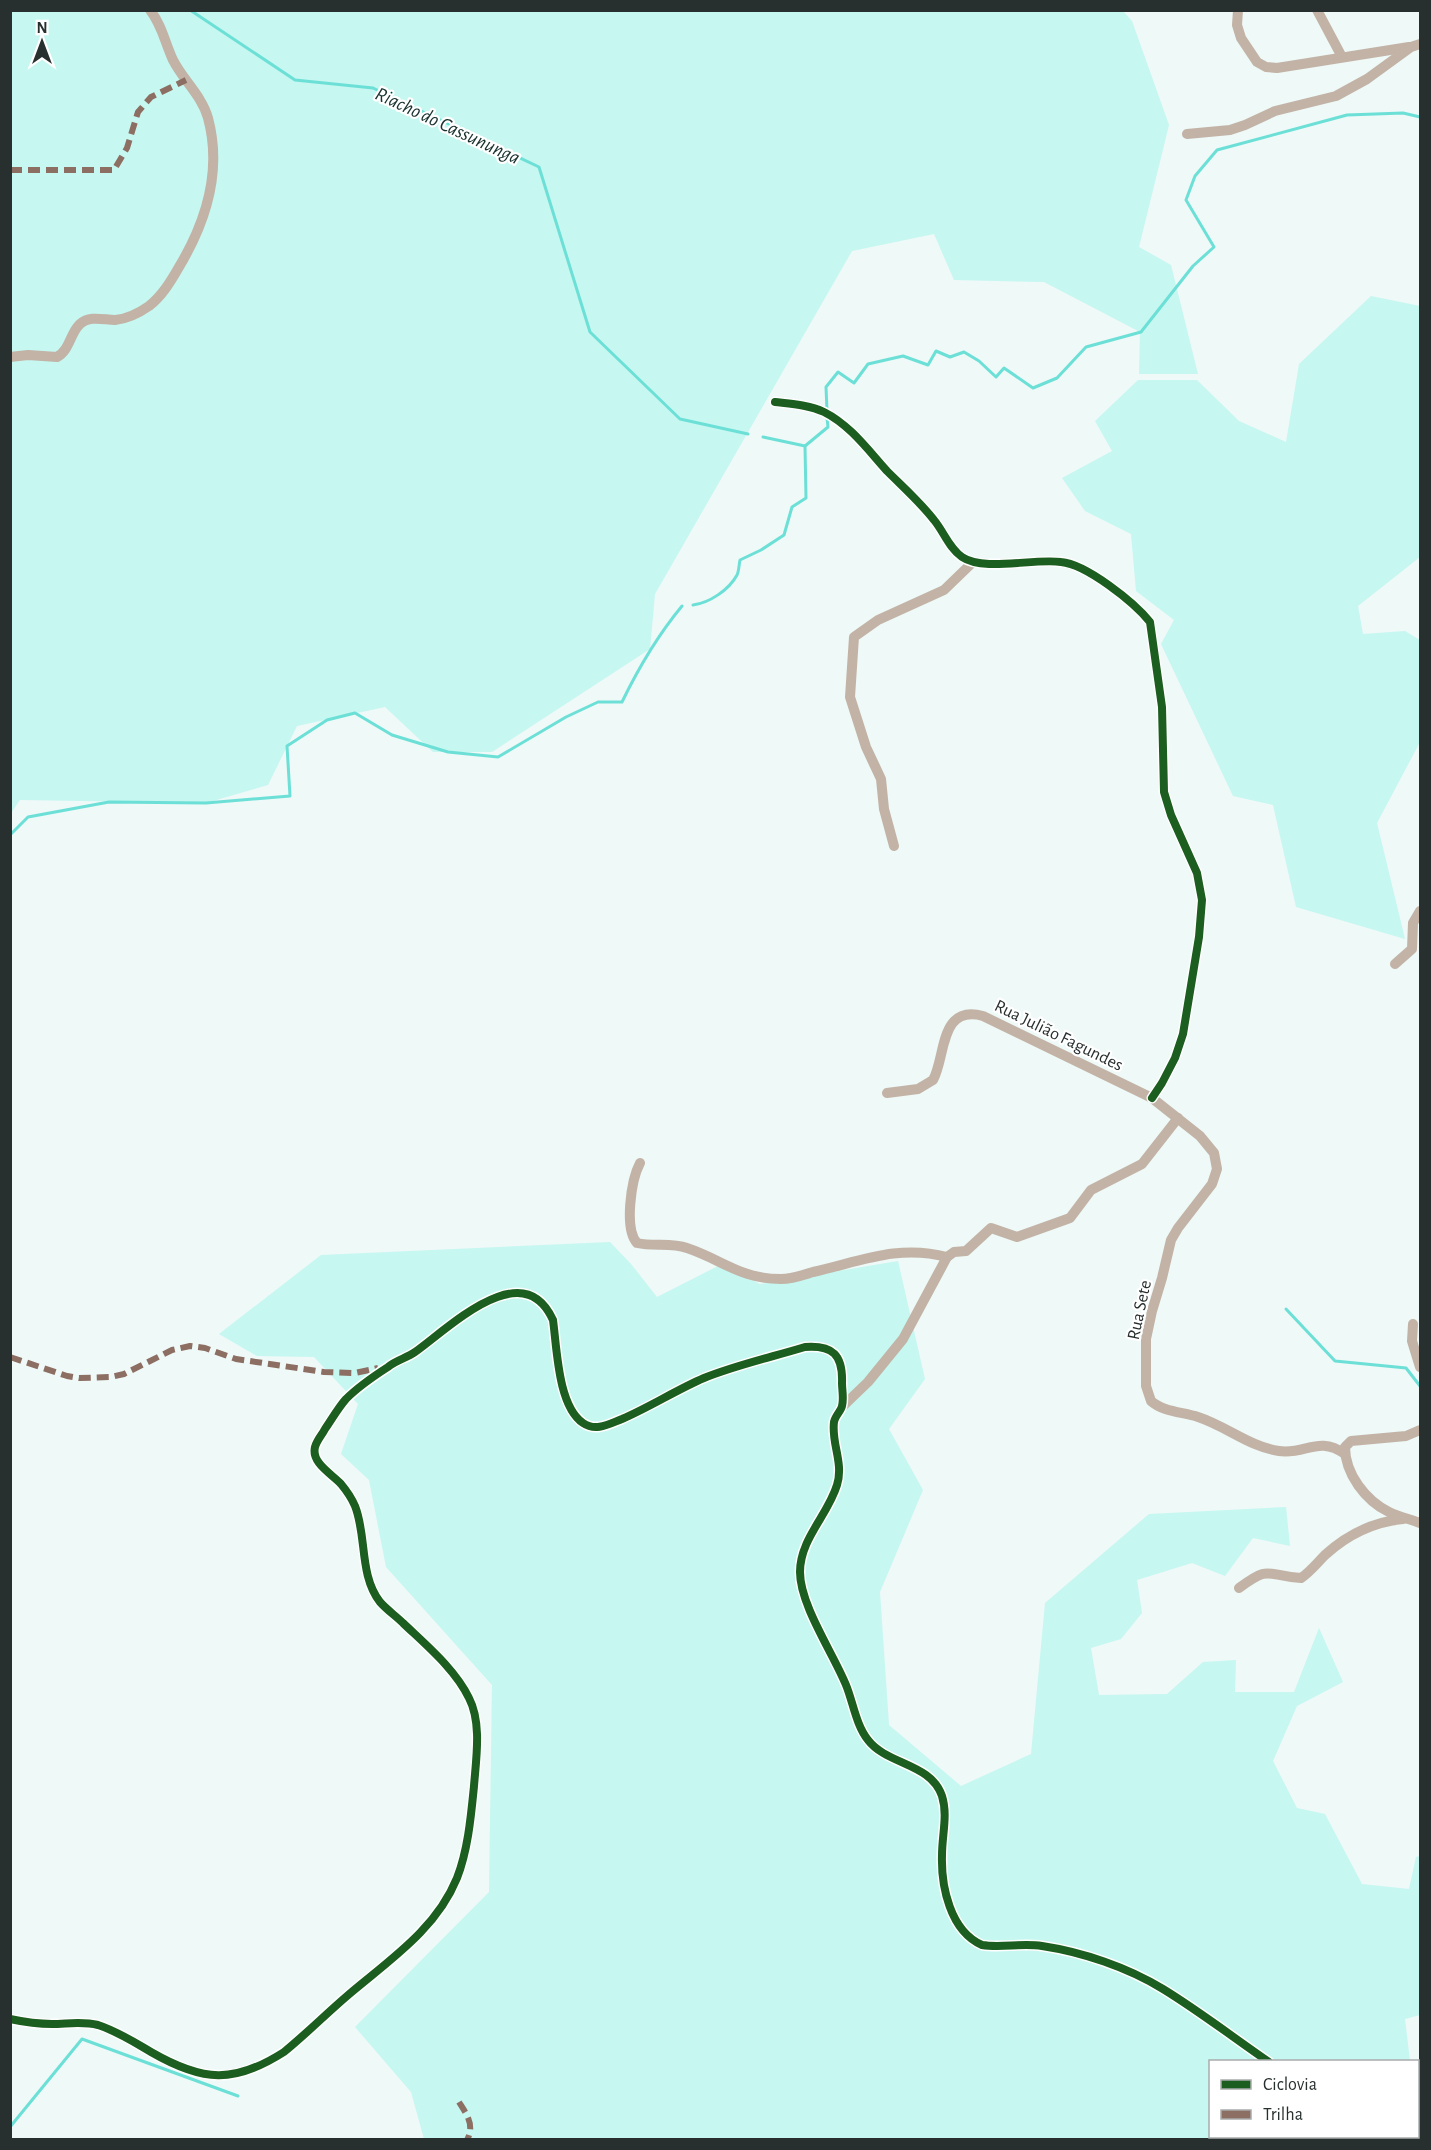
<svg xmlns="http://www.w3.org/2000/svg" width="1431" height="2150" viewBox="0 0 1431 2150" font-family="'Alegreya Sans',sans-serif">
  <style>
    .green { fill: #c6f7f1 }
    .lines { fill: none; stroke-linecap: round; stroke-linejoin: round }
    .stream { stroke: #6ce0d6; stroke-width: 3 }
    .minor { stroke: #c2b3a6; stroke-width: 10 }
    .quiet { stroke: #8d6e63; stroke-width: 6; stroke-dasharray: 12 6; stroke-linecap: butt }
    .cycleway-casing { stroke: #fff; stroke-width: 11 }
    .cycleway { stroke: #1b5e20; stroke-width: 8 }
    .labels { text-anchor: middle; stroke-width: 4.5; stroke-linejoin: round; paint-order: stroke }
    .street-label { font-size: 18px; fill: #28302f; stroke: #fff }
    .water-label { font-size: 20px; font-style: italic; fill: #19322f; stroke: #fff }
  </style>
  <rect width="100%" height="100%" fill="#eef9f8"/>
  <!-- green -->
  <g class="green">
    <path d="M1122 10 1132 21 1169 125 1139 247 1171 265 1198 374H1139L1140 332 1044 282 954 280 934 234 852 251 655 594 650 649 492 752H433L385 707 297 726 268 785 206 803 20 800 11 813V11Z"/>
    <path d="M1371 296 1420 306V557L1358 606 1363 634 1405 631 1420 640V742L1377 823 1405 939 1296 907 1273 805 1233 796 1161 644 1174 620 1136 591 1131 534 1085 511 1062 478 1112 451 1095 421 1138 380H1197L1239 421 1286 442 1299 364Z"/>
    <path d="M610 1242 631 1264 657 1297 720 1265 760 1284 898 1261 925 1379 889 1429 923 1490 880 1592 889 1725 961 1786 1031 1754 1045 1603 1149 1514 1286 1507 1290 1546 1253 1538 1225 1576 1192 1563 1137 1580 1142 1613 1121 1639 1091 1648 1099 1695 1167 1694 1203 1662 1236 1660 1235 1692H1294L1319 1628 1343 1682 1297 1706 1273 1761 1297 1808 1325 1814 1362 1884 1409 1889 1416 1857 1420 1856V2015L1405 2019 1410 2061 1210 2062V2136H1418V2099L1420 2102V2139H424L411 2092 355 2027 489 1892 492 1685 386 1567 369 1480 341 1454 358 1404 314 1357 257 1356 219 1334 321 1255Z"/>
  </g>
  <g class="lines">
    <!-- stream -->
    <g class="stream">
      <path d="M190 10 295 80 373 88 539 167 590 332 680 419 748 434"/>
      <path d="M827 411 826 387 838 372 854 383 868 364 903 356 928 365 936 351 950 357 964 352 979 361 996 377 1004 368 1033 388 1057 378 1086 347 1141 332 1193 266 1214 247 1186 200 1195 176 1217 150 1347 115 1403 113 1420 117"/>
      <path d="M763 437 805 446"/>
      <path d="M693 605C709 603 729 590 737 575 739 571 739 564 740 560L761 550 784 535 792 507 806 498 805 446 828 427 827 418"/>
      <path d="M10 835 28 817 109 802 206 803 290 796 287 746 327 720 355 713 392 735 448 752 498 757 566 717 598 702H622C638 669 658 635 682 606"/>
      <path d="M1286 1309 1335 1361 1406 1368 1420 1386"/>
      <path d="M10 2127 82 2039 238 2096"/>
    </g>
    <!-- minor -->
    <g class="minor">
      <path d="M1238 10 1237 25 1241 38 1257 62 1266 67 1277 68 1409 47"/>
      <path d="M1317 10 1342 57"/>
      <path d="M1187 134 1230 130 1245 125 1275 111 1336 96 1367 79 1411 47 1420 44"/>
      <path d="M10 357 28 355 57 357C70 350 70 333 80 324 90 315 104 320 115 320 127 319 139 313 149 306 162 296 171 281 179 267 206 222 222 170 208 118 202 96 183 80 173 60 165 43 162 25 150 10"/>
      <path d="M775 402C792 404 809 405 824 412 850 425 868 450 887 471 903 487 920 502 934 520 944 532 949 548 962 557 984 572 1034 558 1061 562 1086 564 1134 602 1150 622L1162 707 1164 792 1171 815 1197 873 1202 900 1199 937 1183 1034 1175 1058 1162 1083 1152 1098"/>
      <path d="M894 846 884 809 881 779 866 747 850 697 854 637 878 620 944 590 973 562"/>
      <path d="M1395 964 1412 949 1413 923 1420 911"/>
      <path d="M887 1093 918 1089 933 1080C946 1057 939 1004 983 1016L1152 1098 1200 1136 1214 1153 1217 1169 1212 1184 1178 1228 1171 1240 1162 1278 1152 1311 1146 1339V1386L1151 1401C1163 1412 1183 1412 1198 1417 1226 1426 1250 1447 1279 1451 1306 1455 1318 1435 1345 1454"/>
      <path d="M640 1163C631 1180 624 1229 637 1243 654 1247 671 1242 687 1248 723 1260 740 1279 781 1279 792 1279 803 1275 813 1272 859 1262 897 1244 947 1257"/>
      <path d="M947 1257 954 1252 966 1251 991 1228 1017 1237 1070 1218 1091 1190 1142 1164 1178 1118"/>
      <path d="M1413 1324 1412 1341 1420 1367"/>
      <path d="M842 1407 868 1382 903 1339 947 1257"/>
      <path d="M1420 1430 1406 1436 1351 1441 1345 1447C1345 1474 1366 1501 1389 1512 1399 1517 1410 1519 1420 1523"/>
      <path d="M1239 1588C1272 1564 1265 1576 1301 1578 1310 1572 1317 1563 1325 1555 1347 1535 1373 1522 1403 1519"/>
      <path d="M10 2019C24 2022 38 2024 52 2024 67 2024 82 2021 98 2025 117 2031 134 2042 151 2052 203 2082 234 2084 284 2052 306 2034 326 2014 347 1996 388 1961 436 1930 457 1878 468 1850 471 1816 474 1786 476 1759 482 1723 469 1698 455 1669 426 1645 403 1623 396 1616 387 1610 380 1602 359 1575 367 1536 355 1506 352 1499 346 1490 341 1484 332 1474 311 1463 315 1447 317 1440 322 1435 325 1429 332 1419 338 1408 346 1399 358 1387 374 1376 388 1367 396 1360 407 1358 415 1352 450 1327 523 1254 553 1320 557 1349 558 1406 583 1423 596 1432 609 1424 622 1419 650 1407 676 1390 704 1378 736 1365 772 1357 805 1347 833 1345 843 1355 842 1383 842 1390 844 1399 842 1406 841 1411 835 1416 834 1422 831 1443 844 1463 837 1485 828 1515 800 1539 800 1572 800 1605 833 1653 846 1685 853 1702 856 1725 868 1740 887 1765 931 1763 942 1796 948 1815 942 1835 942 1855 941 1886 950 1931 982 1945 1001 1948 1022 1943 1042 1946 1082 1952 1127 1967 1163 1989 1199 2011 1234 2038 1269 2062"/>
      <path d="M1356 2136 1359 2140"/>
    </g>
    <!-- quiet -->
    <g class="quiet">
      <path d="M10 170H114L127 148 138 112 151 97 186 80"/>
      <path d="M10 1357 67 1376 79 1378 111 1377 124 1374 172 1350 190 1346 205 1348 236 1359 324 1372 355 1373 378 1368"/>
      <path d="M459 2102C467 2115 475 2125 467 2140"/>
    </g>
    <defs>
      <g id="cycleway">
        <path d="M775 402C792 404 809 405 824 412 850 425 868 450 887 471 903 487 920 502 934 520 944 532 949 548 962 557 984 572 1034 558 1061 562 1086 564 1134 602 1150 622L1162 707 1164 792 1171 815 1197 873 1202 900 1199 937 1183 1034 1175 1058 1162 1083 1152 1098"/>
        <path d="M10 2019C24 2022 38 2024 52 2024 67 2024 82 2021 98 2025 117 2031 134 2042 151 2052 203 2082 234 2084 284 2052 306 2034 326 2014 347 1996 388 1961 436 1930 457 1878 468 1850 471 1816 474 1786 476 1759 482 1723 469 1698 455 1669 426 1645 403 1623 396 1616 387 1610 380 1602 359 1575 367 1536 355 1506 352 1499 346 1490 341 1484 332 1474 311 1463 315 1447 317 1440 322 1435 325 1429 332 1419 338 1408 346 1399 358 1387 374 1376 388 1367 396 1360 407 1358 415 1352 450 1327 523 1254 553 1320 557 1349 558 1406 583 1423 596 1432 609 1424 622 1419 650 1407 676 1390 704 1378 736 1365 772 1357 805 1347 833 1345 843 1355 842 1383 842 1390 844 1399 842 1406 841 1411 835 1416 834 1422 831 1443 844 1463 837 1485 828 1515 800 1539 800 1572 800 1605 833 1653 846 1685 853 1702 856 1725 868 1740 887 1765 931 1763 942 1796 948 1815 942 1835 942 1855 941 1886 950 1931 982 1945 1001 1948 1022 1943 1042 1946 1082 1952 1127 1967 1163 1989 1199 2011 1234 2038 1269 2062"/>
      </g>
    </defs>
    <!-- cycleway casing -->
    <use href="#cycleway" class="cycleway-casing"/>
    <!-- cycleway -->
    <use href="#cycleway" class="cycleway"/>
  </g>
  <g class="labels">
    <!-- street labels -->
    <g class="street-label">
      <text transform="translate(1059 1035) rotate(26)" y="6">Rua Julião Fagundes</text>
      <text transform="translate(1139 1310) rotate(-78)" y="6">Rua Sete</text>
    </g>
    <!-- water labels -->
    <g class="water-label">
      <text transform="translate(448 125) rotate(25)" y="7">Riacho do Cassununga</text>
    </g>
  </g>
  <!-- border -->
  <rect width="1431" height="2150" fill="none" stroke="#28302f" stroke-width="24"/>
  <!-- legend -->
  <rect x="1209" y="2060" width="210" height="78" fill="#ffffff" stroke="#a9acac" stroke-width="1.5"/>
  <rect x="1221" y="2080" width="30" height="9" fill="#1b5e20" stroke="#a9acac" stroke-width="1.5"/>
  <text x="1263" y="2090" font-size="18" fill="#28302f">Ciclovia</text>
  <rect x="1221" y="2110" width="30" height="9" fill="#8d6e63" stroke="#a9acac" stroke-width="1.5"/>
  <text x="1263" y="2120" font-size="18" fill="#28302f">Trilha</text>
  <!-- north arrow -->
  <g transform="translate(42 42)" stroke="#ffffff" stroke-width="4.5" paint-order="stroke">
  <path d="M0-4.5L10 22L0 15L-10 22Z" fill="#28302f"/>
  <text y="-9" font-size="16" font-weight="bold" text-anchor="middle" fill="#28302f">N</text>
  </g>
</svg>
